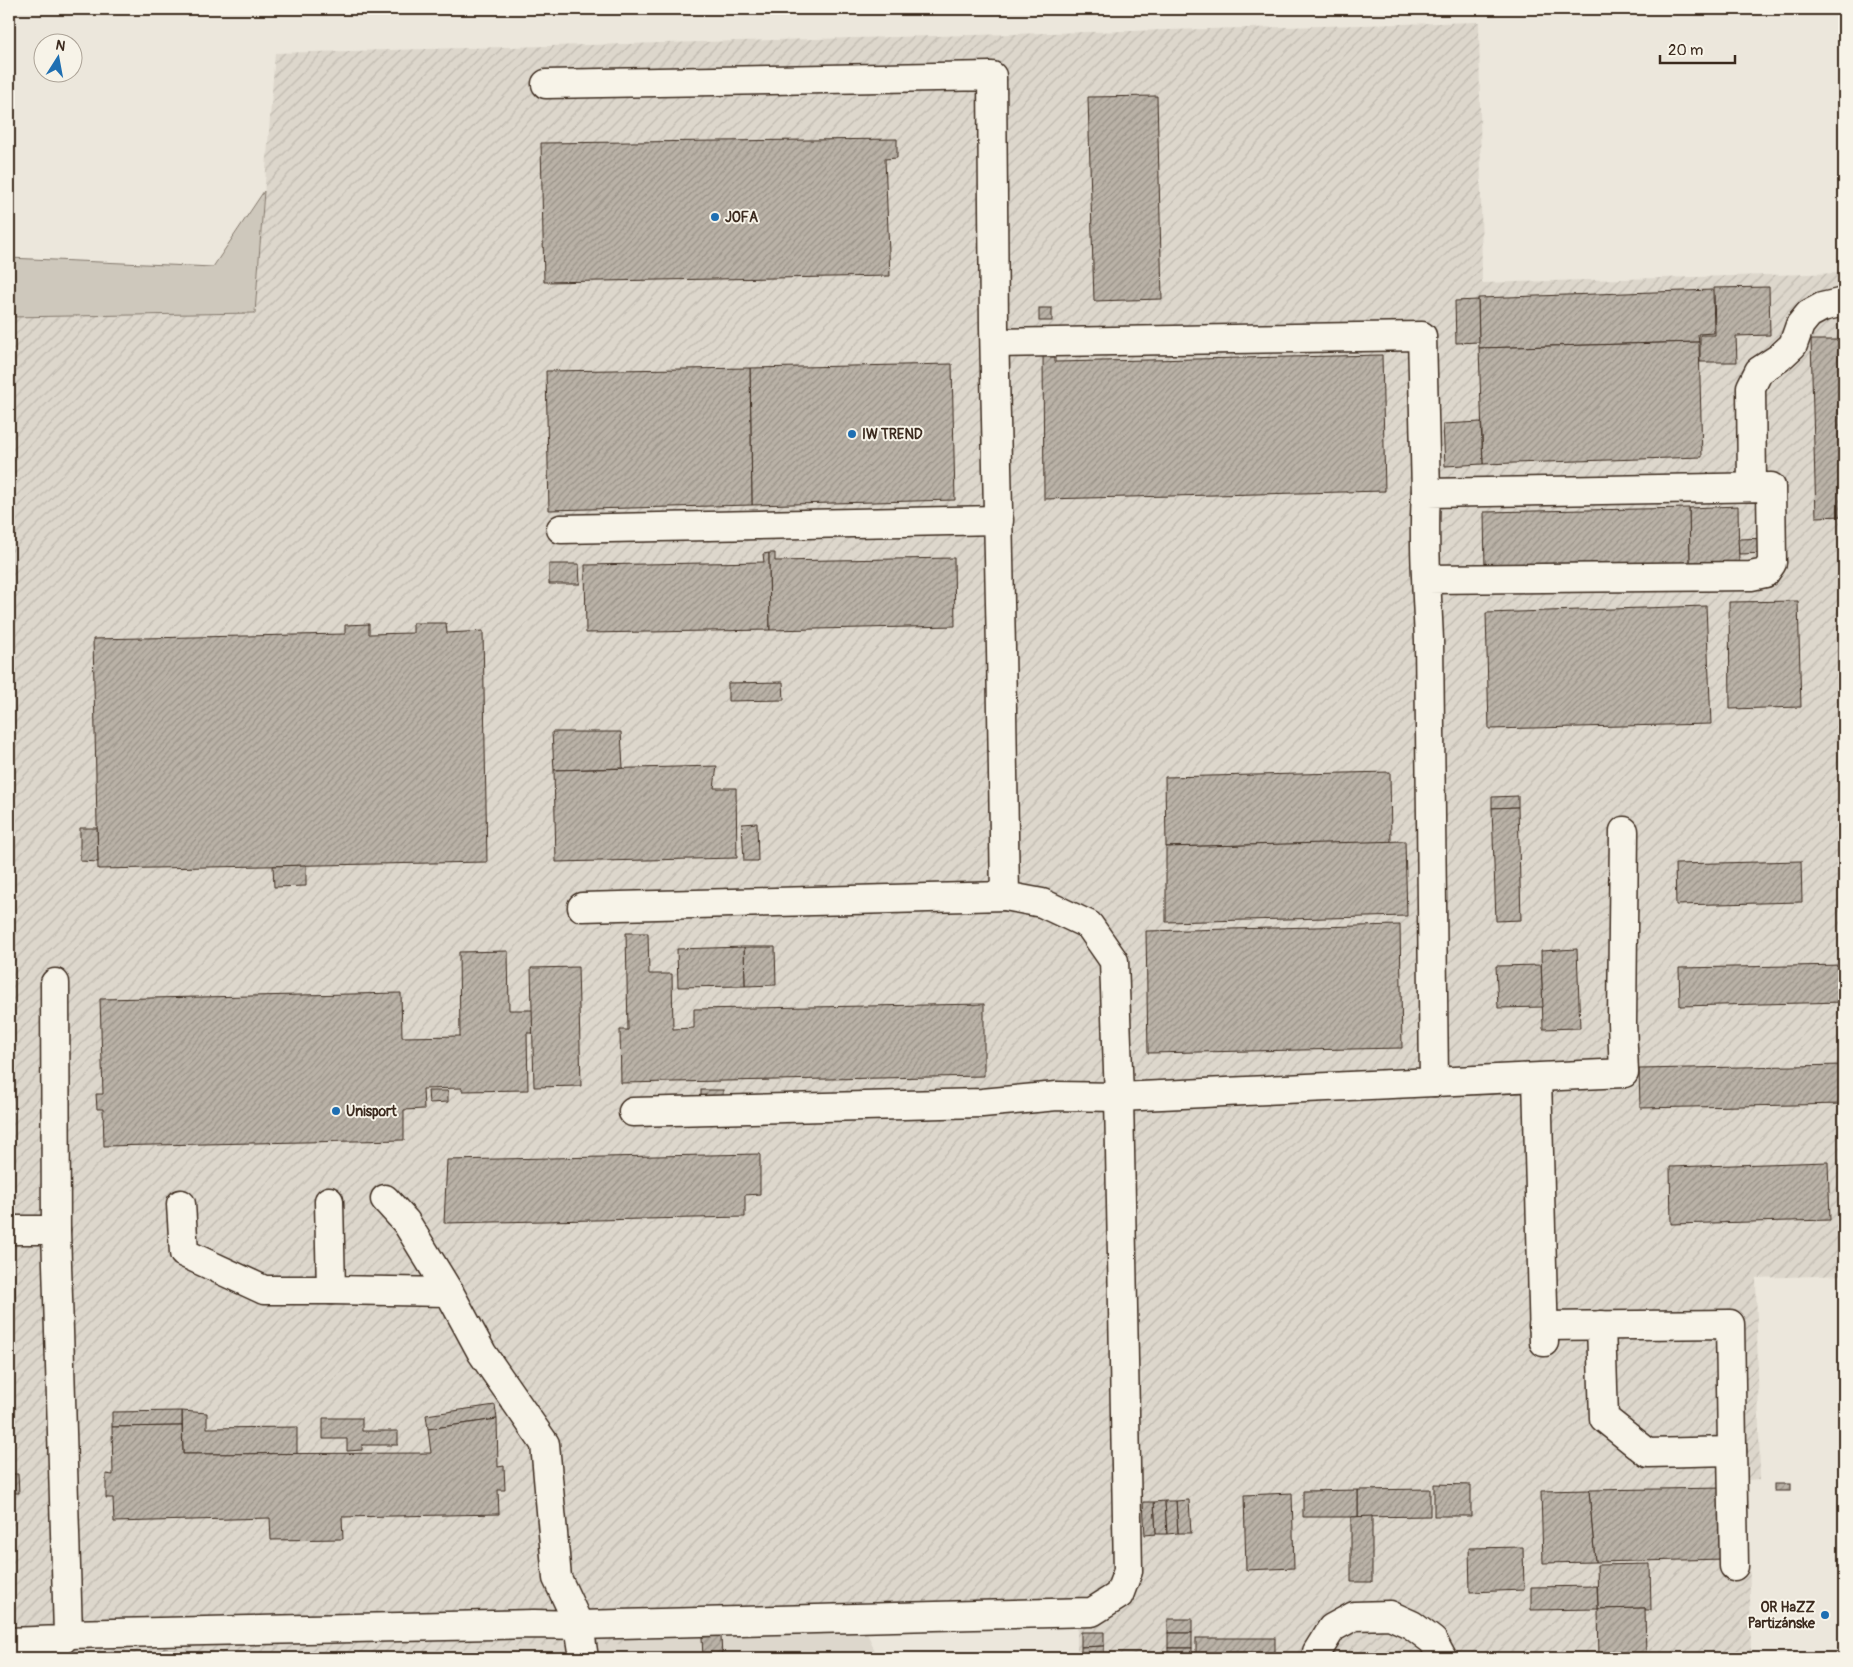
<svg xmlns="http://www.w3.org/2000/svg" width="1853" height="1667" viewBox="0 0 1853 1667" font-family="Pangolin,sans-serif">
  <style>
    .built { fill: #ddd7cc }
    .industrial { fill: url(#industrial-furrows) }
    .grass { fill: #cec8bc; stroke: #84796d }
    .building { fill: url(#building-hatch); stroke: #3b2a1e }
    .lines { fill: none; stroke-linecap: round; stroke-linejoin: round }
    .minor-casing { stroke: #3b2a1e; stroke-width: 31 }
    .minor { stroke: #f7f3e8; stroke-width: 28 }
    .poi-dot { fill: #1f6fb2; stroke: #f7f3e8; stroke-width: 2 }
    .labels { text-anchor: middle; stroke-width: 4; stroke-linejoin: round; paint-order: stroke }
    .poi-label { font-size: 14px; font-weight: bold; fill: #3b2a1e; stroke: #f7f3e8; text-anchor: start }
  </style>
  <defs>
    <pattern id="industrial-furrows" width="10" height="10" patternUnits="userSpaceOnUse" patternTransform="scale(1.25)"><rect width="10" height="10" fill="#ddd7cc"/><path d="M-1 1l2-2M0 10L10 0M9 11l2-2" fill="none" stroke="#bfb9af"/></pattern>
    <pattern id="building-hatch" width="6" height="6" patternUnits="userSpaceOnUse" patternTransform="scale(1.25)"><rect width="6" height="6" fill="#bab2a7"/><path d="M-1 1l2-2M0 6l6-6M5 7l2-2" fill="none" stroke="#989187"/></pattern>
  </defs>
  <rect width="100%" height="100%" fill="#ece7dc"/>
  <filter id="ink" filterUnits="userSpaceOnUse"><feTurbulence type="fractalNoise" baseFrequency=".02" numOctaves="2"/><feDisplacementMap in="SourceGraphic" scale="10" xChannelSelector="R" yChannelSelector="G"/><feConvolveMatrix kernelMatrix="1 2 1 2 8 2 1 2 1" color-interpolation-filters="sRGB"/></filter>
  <g filter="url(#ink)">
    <!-- built -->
    <g class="built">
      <path d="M865 1628 878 1658H292L498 1647 570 1645 640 1634Z"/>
      <path d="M1751 1653V1658H1458V1655Z"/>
    </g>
    <!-- industrial -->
    <path class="industrial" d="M1479 22 1482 283 1844 273V1275L1756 1278 1760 1479 1748 1480 1751 1653 1458 1655V1658H1077V1624L640 1634 624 1644 498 1647 292 1658H9V317L255 313 275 53Z"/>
    <!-- grass -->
    <path class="grass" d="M264 191 255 313 9 317V258L213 267Z"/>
    <!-- building -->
    <g class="building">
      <path d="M1157 96 1162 299 1094 301 1088 97Z"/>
      <path d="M897 139V158L885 159 890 276 544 282 541 143Z"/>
      <path d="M1769 287 1770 335 1736 336 1737 362H1700V335H1715L1714 288Z"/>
      <path d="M1713 290 1714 333 1698 334 1699 342 1479 348 1478 298Z"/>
      <path d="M1478 300 1479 342 1456 343 1455 301Z"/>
      <rect x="1039" y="308" width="13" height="13"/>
      <path d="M1811 340H1844V516L1816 517Z"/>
      <path d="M1699 342 1702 457 1483 464 1479 348Z"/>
      <path d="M1043 354H1055V362L1382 355 1385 491 1044 499Z"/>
      <path d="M952 364 955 500 752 505 750 368Z"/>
      <path d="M750 368 752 505 549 510 546 371Z"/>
      <path d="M1481 422 1483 464 1445 466 1443 424Z"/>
      <path d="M1738 506 1739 564 1690 565 1689 508Z"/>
      <path d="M1689 508 1690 565 1485 570 1484 512Z"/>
      <path d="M1770 538V553L1739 554 1738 539Z"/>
      <path d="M769 553 770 630 586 633 585 565 764 562 763 554Z"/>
      <path d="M769 553H775V561L954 558 955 626 770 630Z"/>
      <path d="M549 564H579L580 584H549Z"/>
      <path d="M1798 601 1801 707 1730 709 1729 602Z"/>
      <path d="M1706 606 1711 724 1489 729 1486 613Z"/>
      <path d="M413 623H446L447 633 483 631 487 862 98 869 93 639 345 634V625L369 624V634L413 633Z"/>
      <path d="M783 682 784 700 728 701V683Z"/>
      <path d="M552 732H621L623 768 554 770Z"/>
      <path d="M717 766 714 788H736L737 858 556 862 554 770Z"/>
      <path d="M1390 772 1391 842 1166 847 1165 777Z"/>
      <path d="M1518 796V807L1492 808V797Z"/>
      <path d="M1518 807 1521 920 1496 921 1492 808Z"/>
      <path d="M757 823 758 861H744L742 824Z"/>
      <path d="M80 828H97L98 862 80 861Z"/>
      <path d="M1405 841 1407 916 1166 922V847Z"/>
      <path d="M1801 861 1802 902 1676 905 1675 864Z"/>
      <path d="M306 865V886L274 887 273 866Z"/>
      <path d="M1400 925 1402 1048 1148 1053 1146 931Z"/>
      <path d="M626 933H648L649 974H672L673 1029 694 1028V1009L984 1004V1076L621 1083 620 1030H628Z"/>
      <path d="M744 947H775L776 985 745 986Z"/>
      <path d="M744 947 745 986 678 987 677 949Z"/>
      <path d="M1577 949 1580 1028 1543 1029 1541 951Z"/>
      <path d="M508 951 509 1010H533V1033H527L528 1090 462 1091V1088L423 1089 424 1109 404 1110V1140L104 1146 103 1109H97L96 1094H103L100 999 401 993 402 1037 460 1036 459 952Z"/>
      <path d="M1541 965 1543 1007 1498 1008 1496 966Z"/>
      <path d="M1844 965V1002L1680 1006 1679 968Z"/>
      <path d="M578 967 581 1086 534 1087 531 968Z"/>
      <path d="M1844 1065V1104L1640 1108 1639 1069Z"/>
      <rect x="701" y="1090" width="22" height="16"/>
      <path d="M428 1091H448V1102L429 1103Z"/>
      <path d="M760 1154V1194L745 1195V1217L444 1223 447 1160Z"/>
      <path d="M1828 1162 1830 1220 1671 1224 1670 1167Z"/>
      <path d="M9 1284H15V1308H9V1315Z"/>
      <path d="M495 1405 497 1419 428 1429 426 1415Z"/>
      <path d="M182 1411 207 1413V1428L297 1427V1454H183Z"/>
      <path d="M182 1411V1426L112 1427V1412Z"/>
      <path d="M323 1418H362V1431H398V1445H362V1450L347 1451V1439H323Z"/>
      <path d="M497 1419 498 1467 504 1466 505 1490H498L499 1514 342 1517 343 1539 271 1540 270 1518 114 1522 113 1498H106V1474L113 1475 112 1427 182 1426 183 1454 431 1453 428 1429Z"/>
      <path d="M9 1444 10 1474H18L19 1493H10L11 1524H9Z"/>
      <path d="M1434 1484 1471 1485V1516H1434Z"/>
      <rect x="1774" y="1484" width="17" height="7"/>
      <path d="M1725 1488 1726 1559 1595 1562 1589 1490Z"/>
      <path d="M1430 1489V1516L1358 1517V1490Z"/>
      <path d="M1358 1490V1517H1303V1491Z"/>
      <path d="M1589 1490 1595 1562 1543 1563 1541 1491Z"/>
      <path d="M1292 1493 1294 1568 1246 1570 1244 1495Z"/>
      <path d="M1189 1500 1191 1533H1178L1176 1501Z"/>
      <path d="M1165 1501 1167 1534H1156L1154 1502Z"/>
      <path d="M1165 1501H1176L1178 1533 1167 1534Z"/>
      <path d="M1143 1502H1154L1156 1534 1145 1535Z"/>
      <path d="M1372 1516V1582H1351V1517Z"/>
      <path d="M1843 1526H1844V1629Z"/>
      <path d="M1523 1547 1524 1590 1470 1592 1469 1548Z"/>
      <path d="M1650 1564 1651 1610H1645V1608L1598 1609 1597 1565Z"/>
      <path d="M1597 1586 1598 1609 1531 1610V1587Z"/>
      <path d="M1645 1608 1646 1658H1599L1598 1609Z"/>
      <rect x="1168" y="1619" width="24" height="14"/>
      <path d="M1081 1632H1104V1646L1081 1647Z"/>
      <rect x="1168" y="1633" width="24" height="15"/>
      <path d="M721 1636 722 1658H703L702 1637Z"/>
      <rect x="1196" y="1638" width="79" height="20"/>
      <path d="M1104 1646V1658H1081V1647Z"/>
      <rect x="1168" y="1648" width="24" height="10"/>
    </g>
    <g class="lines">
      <defs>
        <g id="minor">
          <path d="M995 343 1422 336 1426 493"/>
          <path d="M1752 487 1751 387 1759 371 1779 358 1793 345 1800 325 1809 314 1822 307 1844 302"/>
          <path d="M561 529 999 520"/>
          <path d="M582 907 1005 896"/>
          <path d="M1537 1078 1544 1342"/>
          <path d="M1434 1082 1624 1073 1622 1023 1624 831"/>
          <path d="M633 1112 982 1103 1057 1096 1119 1097 1434 1082 1429 640C1427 592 1423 542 1426 493L1771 487 1772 563 1765 573 1751 576 1427 579"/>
          <path d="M385 1199 406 1222 449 1292 482 1353 545 1444 557 1578 579 1625 584 1658"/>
          <path d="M329 1201 331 1290 449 1292"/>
          <path d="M181 1204 184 1253 264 1290H331"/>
          <path d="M9 1230H56"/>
          <path d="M1601 1325 1604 1418 1648 1453 1732 1451"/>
          <path d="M1543 1326 1730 1324 1734 1566"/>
          <path d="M68 1634 534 1624 579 1625 1092 1612 1119 1595 1128 1571 1119 1097 1114 961 1089 925 1042 903 1005 896 1001 649 994 327 992 76 546 84"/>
          <path d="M9 1642 62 1640 68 1634 56 1230 55 983"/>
          <path d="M1316 1658 1317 1652 1332 1628 1354 1616 1390 1615 1412 1625 1433 1641 1442 1658"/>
        </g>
      </defs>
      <!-- minor casing -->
      <use href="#minor" class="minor-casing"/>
      <!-- minor -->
      <use href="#minor" class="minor"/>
    </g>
  </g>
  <!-- markers -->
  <g class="poi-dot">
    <circle cx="715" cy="217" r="5"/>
    <circle cx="852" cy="434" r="5"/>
    <circle cx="336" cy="1111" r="5"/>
    <circle cx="1825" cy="1615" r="5"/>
  </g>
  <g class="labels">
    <!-- poi labels -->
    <g class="poi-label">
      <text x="725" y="222">JOFA</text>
      <text x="862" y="439">IW TREND</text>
      <text x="346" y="1116">Unisport</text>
      <text x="1815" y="1612" text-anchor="end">OR HaZZ<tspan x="1815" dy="16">Partizánske</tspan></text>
    </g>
  </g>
  <!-- margin -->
  <rect width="1853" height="1667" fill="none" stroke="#f7f3e8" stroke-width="30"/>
  <rect x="15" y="15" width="1823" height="1637" fill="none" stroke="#3b2a1e" stroke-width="2" filter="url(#ink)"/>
  <!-- north arrow -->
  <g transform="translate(58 58) rotate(11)"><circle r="24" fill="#f7f3e8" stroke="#aca397"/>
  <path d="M0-4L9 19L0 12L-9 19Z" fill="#1f6fb2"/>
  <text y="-8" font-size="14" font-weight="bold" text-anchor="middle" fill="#3b2a1e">N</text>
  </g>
  <!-- scale -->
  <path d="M1660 55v8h75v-8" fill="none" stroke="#3b2a1e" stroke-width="2.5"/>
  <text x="1668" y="55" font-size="15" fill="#3b2a1e" stroke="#f7f3e8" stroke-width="4" paint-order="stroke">20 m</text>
</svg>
